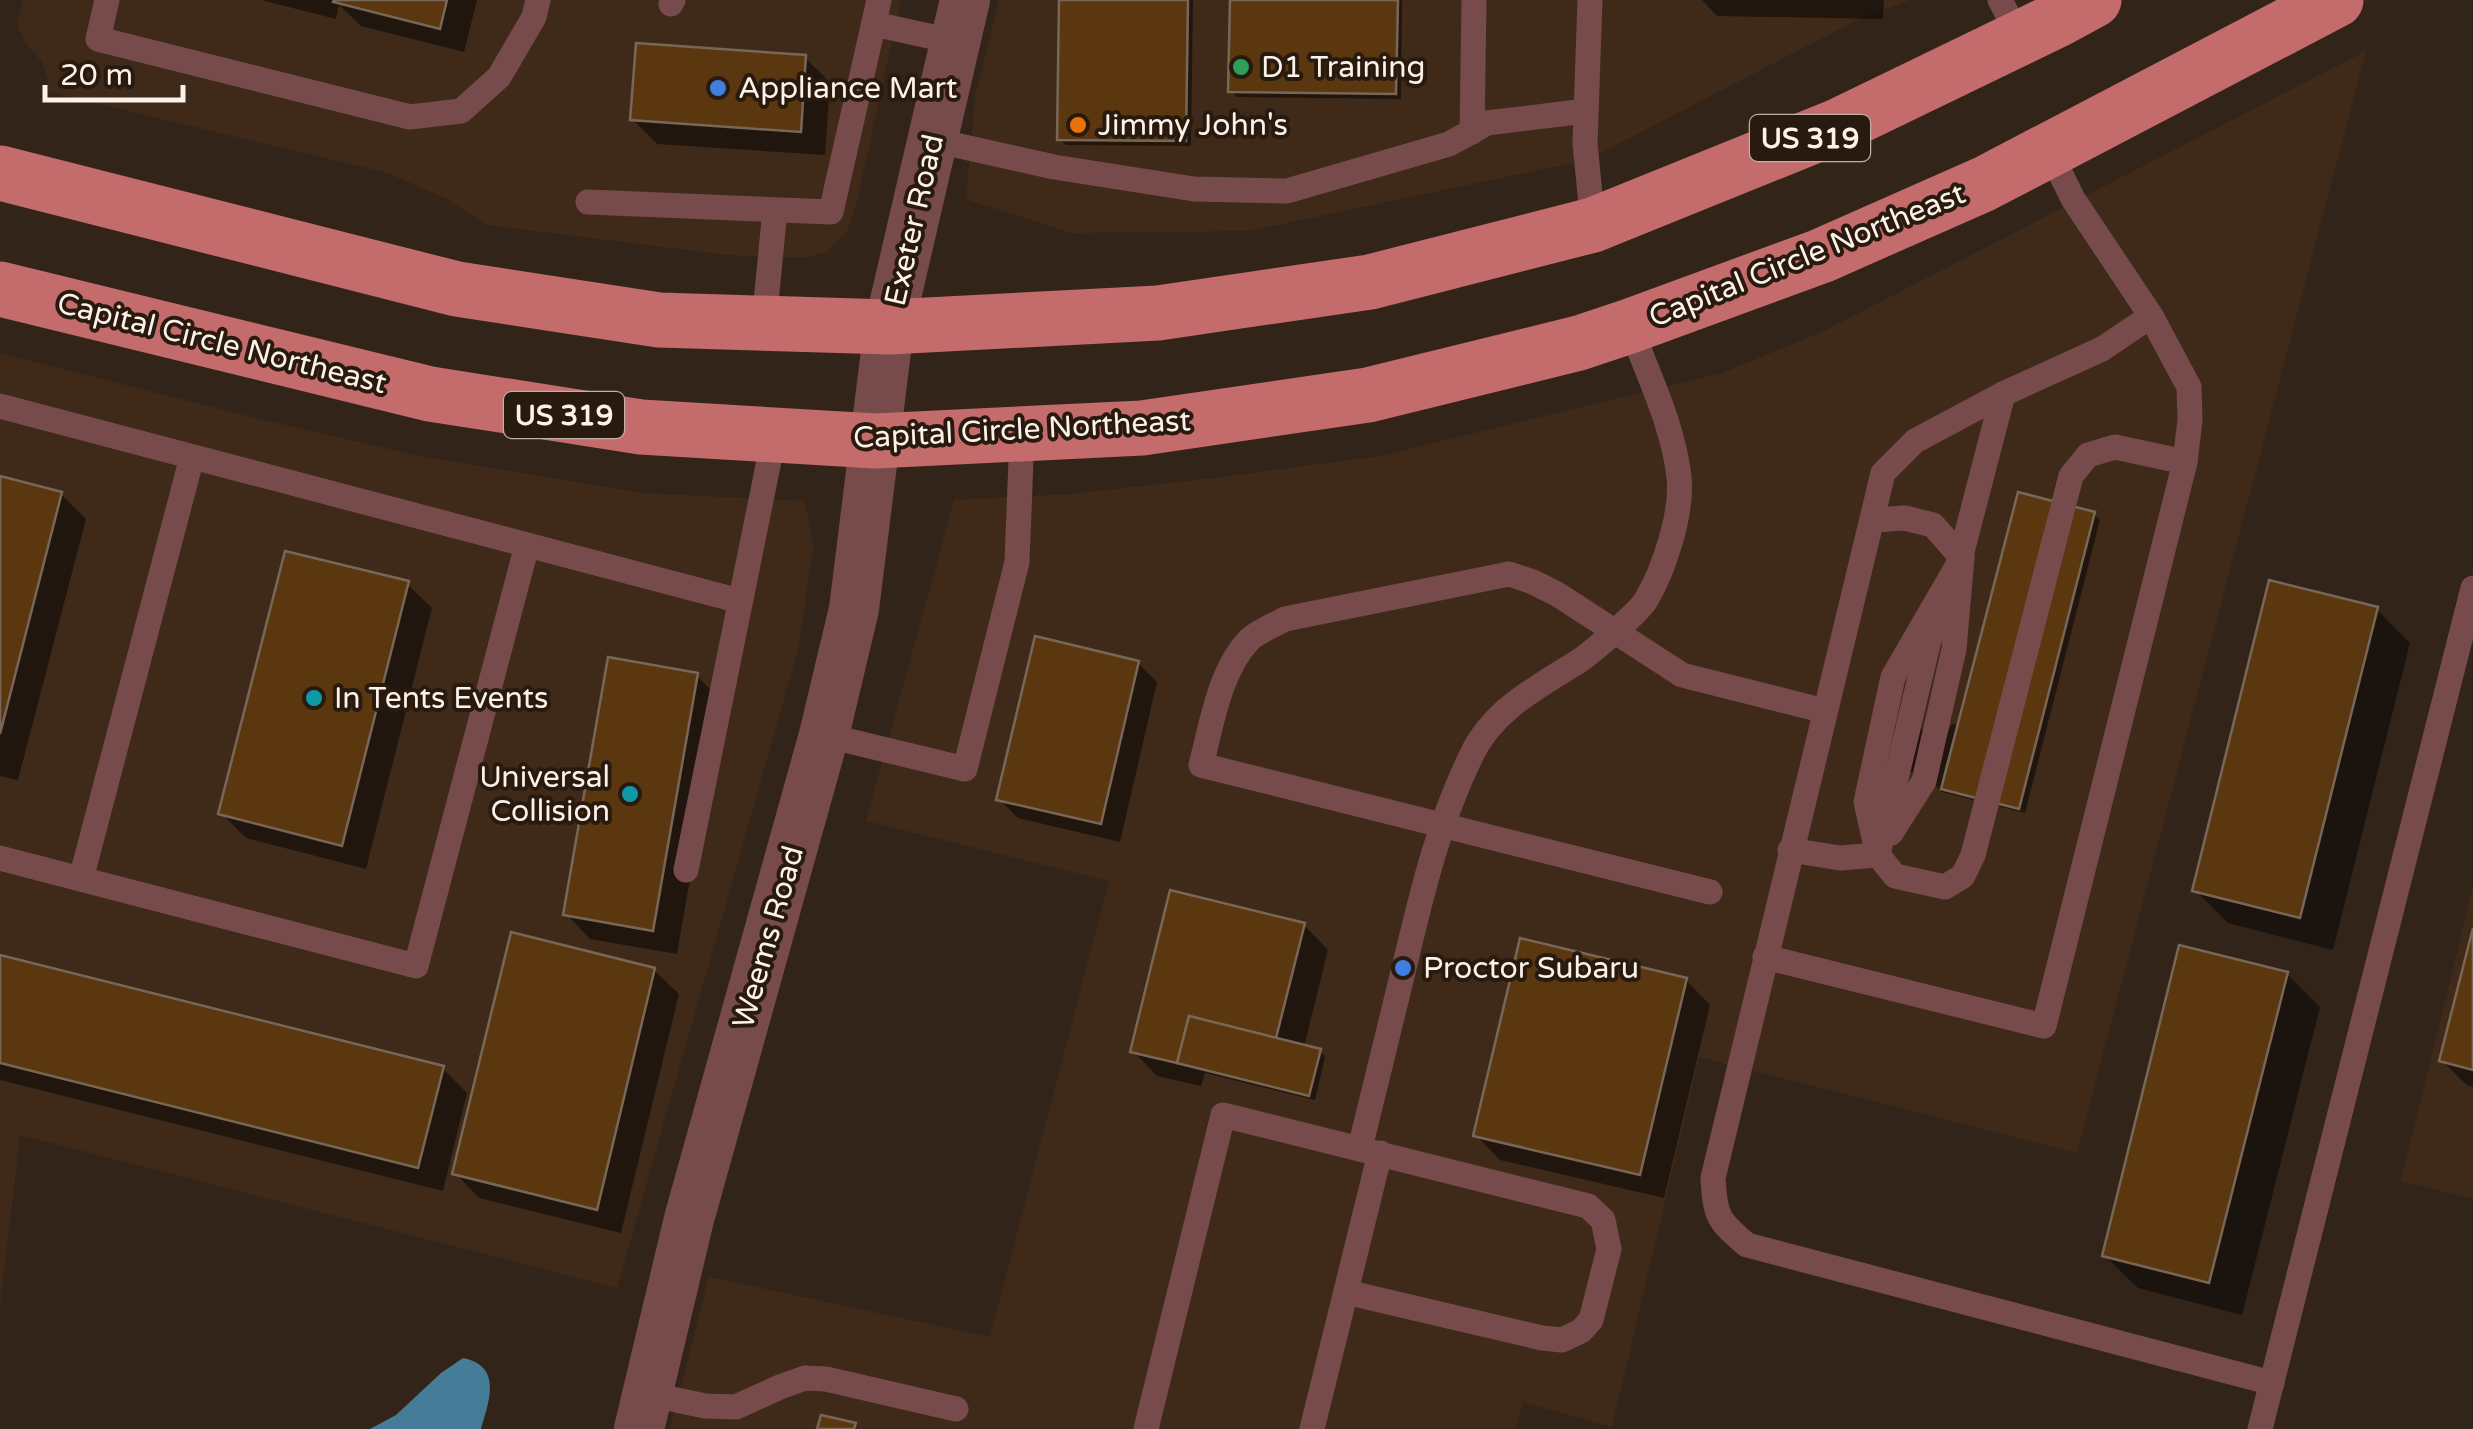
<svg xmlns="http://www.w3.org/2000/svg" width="2473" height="1429" viewBox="0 0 2473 1429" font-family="'Varela Round',sans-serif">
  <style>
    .built { fill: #3f2a1a }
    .water { fill: #457c98 }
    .shadow { fill: #0007 }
    .building { fill: #5b3710; stroke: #786758; stroke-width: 2.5 }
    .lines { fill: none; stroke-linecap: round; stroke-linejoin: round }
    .lane { stroke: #774b4b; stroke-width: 25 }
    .street { stroke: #774b4b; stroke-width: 50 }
    .primary { stroke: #c46c6c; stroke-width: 55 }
    .leisure-dot { fill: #2e9e5b; stroke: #291a0f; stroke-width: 4 }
    .shop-dot { fill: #3f7fe0; stroke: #291a0f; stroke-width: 4 }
    .food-dot { fill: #e8710a; stroke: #291a0f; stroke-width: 4 }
    .culture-dot { fill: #0f9aa8; stroke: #291a0f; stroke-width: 4 }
    .labels { text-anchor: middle; stroke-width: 8; stroke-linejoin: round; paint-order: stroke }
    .shield { fill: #291a0f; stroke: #bdb1a8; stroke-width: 2.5 }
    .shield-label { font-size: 28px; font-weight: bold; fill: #fdf2ea }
    .poi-label { font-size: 30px; fill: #fdf2ea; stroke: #291a0f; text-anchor: start }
    .street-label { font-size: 30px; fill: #fdf2ea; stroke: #291a0f }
  </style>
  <rect width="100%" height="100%" fill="#332419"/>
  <!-- built -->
  <g class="built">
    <path d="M23 0H901L858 197 847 232 828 251 806 258 728 255 487 225 447 199 388 173 45 91 49 83 42 62 24 41 17 22Z"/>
    <path d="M999 0H1910L1863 17 1587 160 1249 231 1070 233 966 199 975 97Z"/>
    <path d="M2366 51 2077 1153 1699 1057 1612 1427 1523 1402 1516 1429H670L709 1277 990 1337 1109 881 866 821 954 500 1070 494 1214 478 1380 456 1722 373 1820 333Z"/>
    <path d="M0 353 251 417 424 457 643 493 805 501 813 547 799 646 617 1288 20 1135 0 1306Z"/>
    <path d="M2473 886V1199L2401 1181Z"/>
  </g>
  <!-- water -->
  <path class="water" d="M463 1358C503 1366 489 1402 481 1429H370L396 1415 441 1373Z"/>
  <!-- shadow -->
  <g class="shadow">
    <path d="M261 0H477L464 52 361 26 339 5 336 19Z"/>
    <path d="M1061 0H1193L1191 146 1066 145 1060 139Z"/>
    <path d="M1232 0H1402L1401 99 1237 97 1231 91Z"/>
    <path d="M1702 0H1884L1883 19 1717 16Z"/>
    <path d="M805 58 830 82 825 155 657 144 632 119Z"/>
    <path d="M0 478 61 494 86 519 18 780 0 776Z"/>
    <path d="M2094 514 2100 520 2025 813 1942 792 1936 786V778L1873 763 1876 719 1946 735 1952 724 1960 726Z"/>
    <path d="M407 584 432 608 366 869 246 838 221 813Z"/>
    <path d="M2377 610 2410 643 2333 950 2228 923 2195 890Z"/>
    <path d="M1138 663 1157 682 1120 842 1018 818 999 799Z"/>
    <path d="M696 675 721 700 677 954 590 939 566 914Z"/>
    <path d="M1304 925 1328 950 1304 1047 1320 1051 1325 1057 1315 1100 1205 1073 1201 1086 1157 1076 1133 1051Z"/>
    <path d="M2473 938V1087L2467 1085 2442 1061Z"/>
    <path d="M0 958 442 1068 467 1093 443 1191 0 1080Z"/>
    <path d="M654 970 679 994 621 1233 479 1198 455 1173Z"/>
    <path d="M2287 974 2320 1007 2242 1315 2138 1288 2104 1255Z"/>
    <path d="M1686 980 1710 1005 1664 1198 1500 1160 1476 1135Z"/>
  </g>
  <!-- building -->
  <g class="building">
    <path d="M334 0H447L440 29 333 2Z"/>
    <path d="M1059 0H1188L1186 141 1057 140Z"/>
    <path d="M1230 0H1398L1396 94 1228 92Z"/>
    <path d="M636 43 806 55 801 132 630 120Z"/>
    <path d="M0 476 62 492 0 734Z"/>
    <path d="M2018 492 2095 512 2019 809 1941 789Z"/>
    <path d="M285 551 409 581 342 846 218 814Z"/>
    <path d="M2269 580 2378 607 2300 918 2192 891Z"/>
    <path d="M1035 636 1139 661 1101 824 996 800Z"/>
    <path d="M608 657 698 673 653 931 563 915Z"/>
    <path d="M1170 890 1305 923 1276 1038 1189 1016 1177 1063 1130 1052Z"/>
    <path d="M2473 928V1070L2439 1061Z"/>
    <path d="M511 932 655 968 597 1210 452 1174Z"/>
    <path d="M1520 938 1687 978 1640 1175 1473 1136Z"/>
    <path d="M2179 945 2288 972 2209 1283 2102 1256Z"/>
    <path d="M0 955 444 1066 418 1168 0 1063Z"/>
    <path d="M1189 1016 1321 1049 1309 1096 1177 1063Z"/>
    <path d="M821 1415 856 1423 854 1429H817Z"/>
  </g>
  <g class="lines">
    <!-- lane -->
    <g class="lane">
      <path d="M107 0 98 39 410 117 461 111 499 77 534 17 538 0"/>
      <path d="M1590 0 1585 143 1593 225"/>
      <path d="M2000 0 2020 38"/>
      <path d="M671 4 673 0"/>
      <path d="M874 24 956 42"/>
      <path d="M1472 132 1474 0"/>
      <path d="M933 140 1054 167 1194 189 1287 191 1449 144 1487 123 1586 111"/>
      <path d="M588 202 831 212 879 0"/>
      <path d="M2151 316 2102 349 2003 394 1915 441 1883 473 1713 1178C1715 1216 1718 1221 1747 1245L2272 1383"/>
      <path d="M764 323 775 210"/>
      <path d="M0 406 740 601"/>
      <path d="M1872 520 1905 518 1933 525 1962 558 1954 649 1924 781 1891 833"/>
      <path d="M1962 558 1893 677 1866 802 1878 855 1895 876 1945 887 1963 876 1973 855 2071 476 2088 455 2115 447 2185 462"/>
      <path d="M1957 571 2003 394"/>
      <path d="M824 735 965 769 1017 562 1022 435"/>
      <path d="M1790 850 1840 858 1878 855"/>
      <path d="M1879 850 1929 640 1936 622"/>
      <path d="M0 858 416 966 527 545"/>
      <path d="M686 870 774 436"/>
      <path d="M81 879 192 457"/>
      <path d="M1710 892 1201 765C1212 724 1219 671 1250 639 1259 631 1274 625 1285 619L1509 574 1533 582 1557 594 1682 675 1825 711"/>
      <path d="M1765 957 2044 1026 2185 462 2190 420 2189 387 2151 316 2073 199 2049 150"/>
      <path d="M1360 1148C1375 1087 1390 1025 1405 964 1422 892 1439 821 1472 754 1494 709 1538 687 1579 661 1590 654 1640 611 1646 600 1664 570 1683 512 1679 477 1673 424 1648 375 1630 326"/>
      <path d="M648 1394 705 1406 736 1407 780 1387 805 1378 826 1379 956 1409"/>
      <path d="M1146 1429 1223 1115 1588 1206 1603 1220 1609 1249 1591 1320 1581 1331 1562 1340 1542 1338 1346 1292"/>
      <path d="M1312 1429 1380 1153"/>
      <path d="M2260 1429 2473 588"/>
    </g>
    <!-- street -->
    <path class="street" d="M639 1429 689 1219 824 735 854 609 889 327 965 0"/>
    <!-- primary -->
    <g class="primary">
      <path d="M0 173 457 289 659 320 889 327 1158 313 1370 282 1593 225 1838 126 2057 20 2094 0"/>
      <path d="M0 289 430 394 641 427 875 441 1142 428 1368 395 1579 343 1630 326 1821 256 1984 184 2336 0"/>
    </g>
  </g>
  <!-- markers -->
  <circle class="leisure-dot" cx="1241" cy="67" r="10"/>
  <g class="shop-dot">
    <circle cx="718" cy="88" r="10"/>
    <circle cx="1403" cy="968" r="10"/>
  </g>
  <circle class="food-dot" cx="1078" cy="125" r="10"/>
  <g class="culture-dot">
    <circle cx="314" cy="698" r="10"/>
    <circle cx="630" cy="794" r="10"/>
  </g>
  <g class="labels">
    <!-- shield labels -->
    <g class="shield">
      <rect x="1750" y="115" width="120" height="46" rx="8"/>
      <rect x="504" y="392" width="120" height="46" rx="8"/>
    </g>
    <g class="shield-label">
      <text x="1810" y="148">US 319</text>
      <text x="564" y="425">US 319</text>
    </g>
    <!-- poi labels -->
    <g class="poi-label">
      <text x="1261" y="77">D1 Training</text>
      <text x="738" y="98">Appliance Mart</text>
      <text x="1098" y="135">Jimmy John's</text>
      <text x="334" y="708">In Tents Events</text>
      <text x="610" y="787" text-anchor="end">Universal<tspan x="610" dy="34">Collision</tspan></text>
      <text x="1423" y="978">Proctor Subaru</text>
    </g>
    <!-- street labels -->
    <g class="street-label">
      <text transform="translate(914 220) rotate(-77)" y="10">Exeter Road</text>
      <text transform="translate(1807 255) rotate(-22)" y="10">Capital Circle Northeast</text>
      <text transform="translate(222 343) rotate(14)" y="10">Capital Circle Northeast</text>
      <text transform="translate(1022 429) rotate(-3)" y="10">Capital Circle Northeast</text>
      <text transform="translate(768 937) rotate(-74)" y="10">Weems Road</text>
    </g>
  </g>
  <!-- scale -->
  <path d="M45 85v15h138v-15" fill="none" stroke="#fdf2ea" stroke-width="5"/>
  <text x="60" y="85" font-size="30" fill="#fdf2ea" stroke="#291a0f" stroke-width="8" paint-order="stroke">20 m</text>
</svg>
